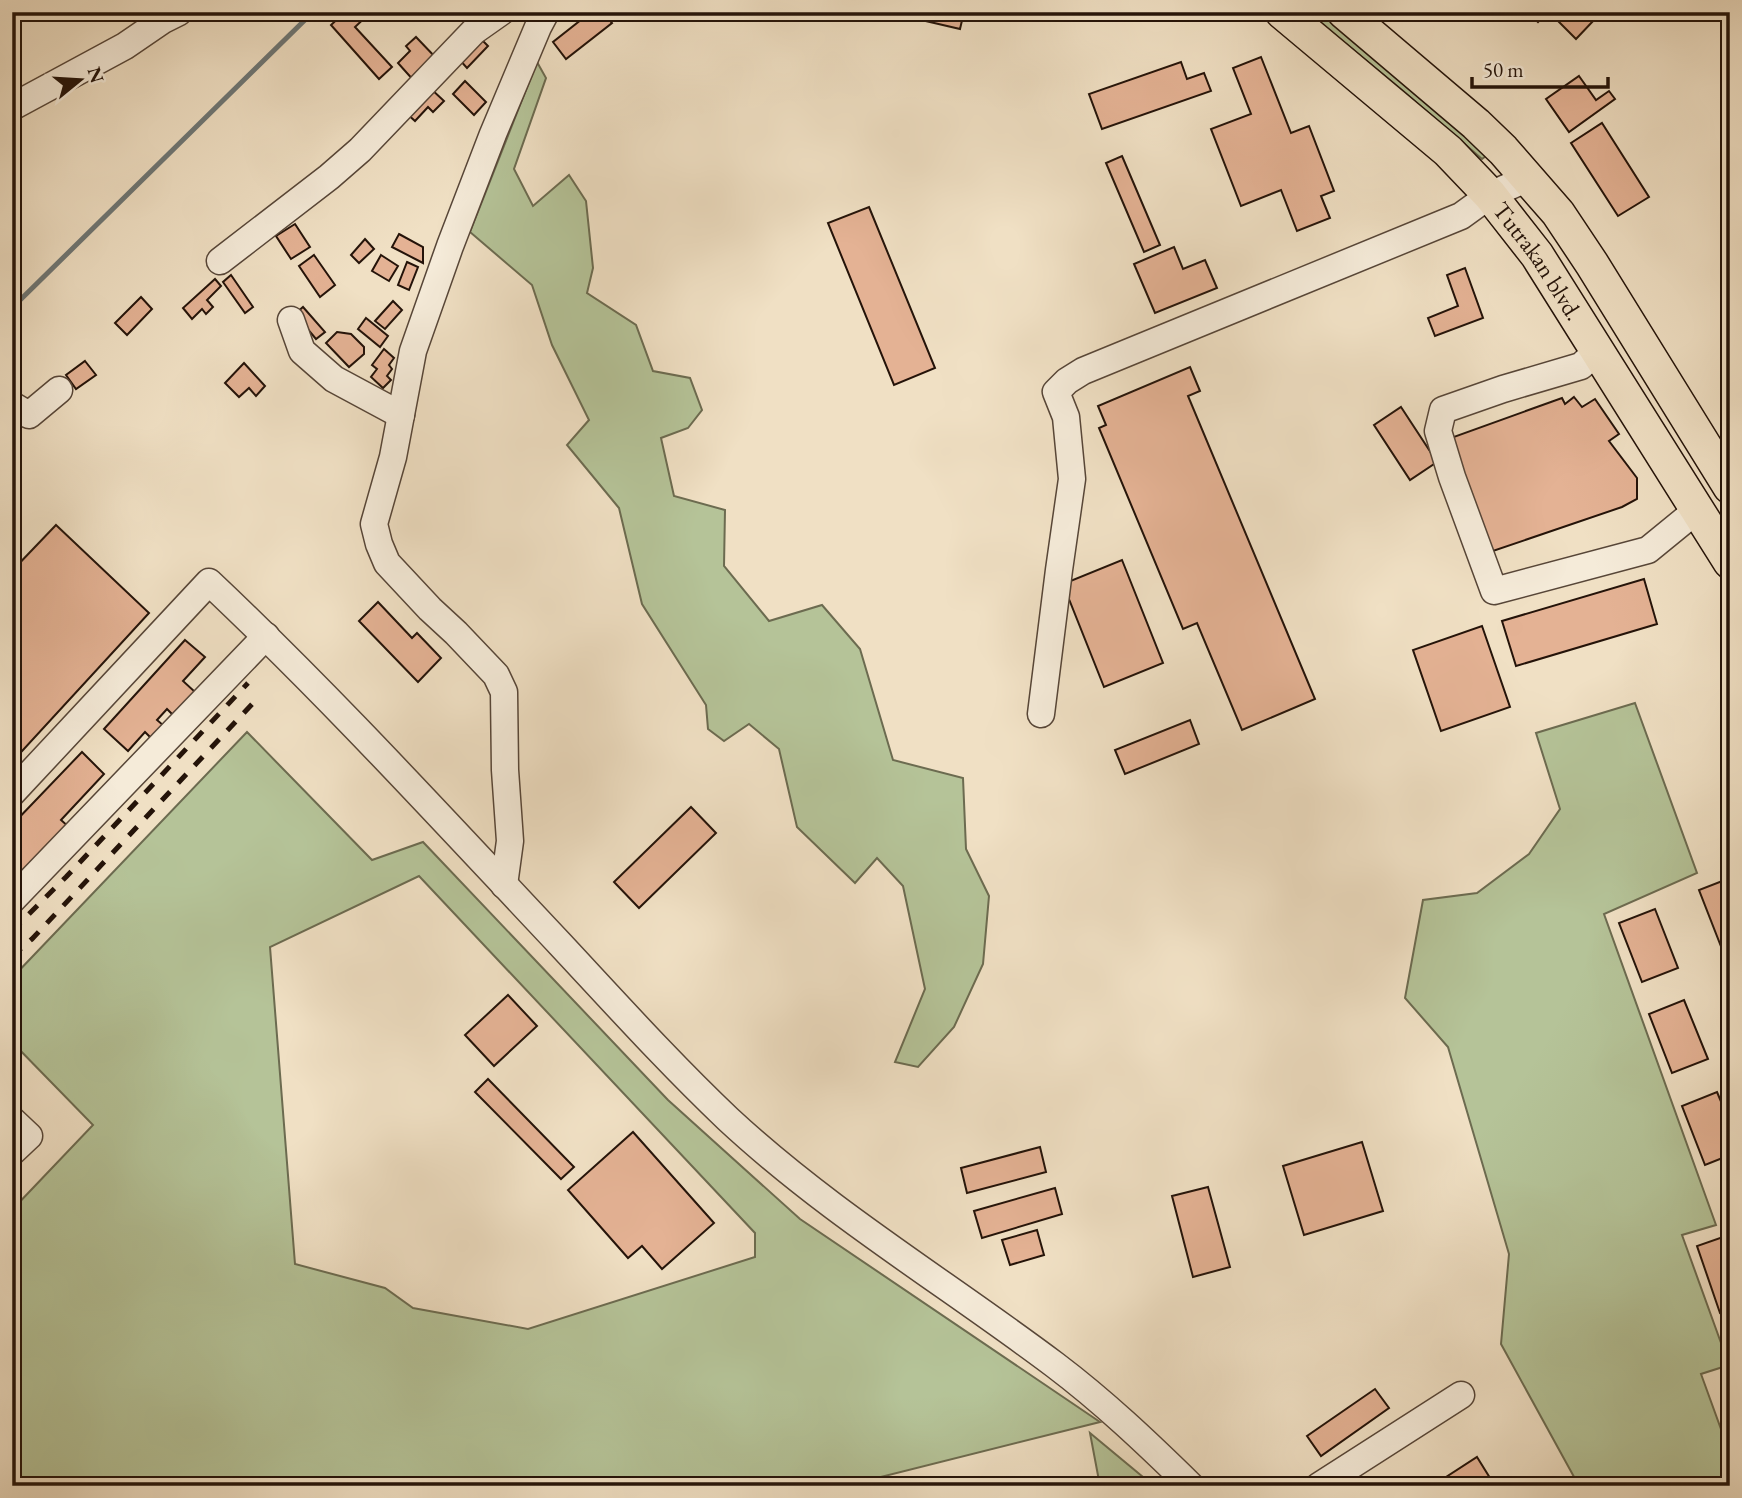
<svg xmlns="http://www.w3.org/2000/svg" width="1742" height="1498" viewBox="0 0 1742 1498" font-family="'EB Garamond',serif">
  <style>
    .green { fill: #b5c398; stroke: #6c6b50; stroke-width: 2; fill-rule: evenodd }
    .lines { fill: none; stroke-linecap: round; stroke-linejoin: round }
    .stream { stroke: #6e7776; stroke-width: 5 }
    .building { fill: #e4b294; stroke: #241309; stroke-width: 2 }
    .minor-casing { stroke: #574638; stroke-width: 29 }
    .major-casing { stroke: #241309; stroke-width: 36 }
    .minor { stroke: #f5ebd9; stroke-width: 26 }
    .major { stroke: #f0e0c4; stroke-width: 33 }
    .rail { stroke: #241309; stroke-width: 5; stroke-dasharray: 12 12; stroke-linecap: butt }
    .labels { text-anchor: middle; stroke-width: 7; stroke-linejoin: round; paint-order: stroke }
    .street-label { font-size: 24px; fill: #241309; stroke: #f5ebd9 }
  </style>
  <rect width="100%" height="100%" fill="#f0e0c4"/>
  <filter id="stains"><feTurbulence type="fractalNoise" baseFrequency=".00286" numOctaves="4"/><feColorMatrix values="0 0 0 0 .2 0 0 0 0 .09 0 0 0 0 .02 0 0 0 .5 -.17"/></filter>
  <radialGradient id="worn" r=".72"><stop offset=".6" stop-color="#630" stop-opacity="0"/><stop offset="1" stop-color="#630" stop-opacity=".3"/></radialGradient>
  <!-- green -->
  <g class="green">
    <path d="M1307 12H1326L1465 127 1481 146 1486 156 1482 159 1402 90Z"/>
    <path d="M537 62 546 78 514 169 533 206 569 175 586 201 593 268 587 293 636 325 653 371 690 378 702 410 688 428 661 438 674 496 725 510 724 566 769 621 822 605 860 649 893 760 963 778 966 849 989 896 983 964 954 1027 918 1067 895 1062 925 989 903 886 877 858 855 883 797 827 779 749 749 724 724 741 708 729 706 705 642 604 619 508 567 445 589 420 552 345 532 285 470 232Z"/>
    <path d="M1635 703 1697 873 1604 914 1716 1225 1682 1235 1729 1365 1701 1374 1730 1454V1486H1579L1501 1344 1509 1254 1448 1047 1405 998 1423 900 1477 893 1529 854 1560 809 1536 733Z"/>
    <path d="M247 732 372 860 423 842 668 1100 800 1219 1100 1422 845 1486H12V1210L93 1125 12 1042V978ZM419 876 755 1233V1257L528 1329 413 1308 385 1288 295 1264 270 947Z"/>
    <path d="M1090 1433 1149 1482 1153 1486H1100Z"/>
  </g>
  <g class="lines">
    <!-- stream -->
    <path class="stream" d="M12 308 313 12"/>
  </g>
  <!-- building -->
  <g class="building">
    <path d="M345 12H371L355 27 392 67 379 79 331 25Z"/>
    <path d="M376 12H389L381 19Z"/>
    <path d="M591 12H603L612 23 566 59 553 42Z"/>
    <path d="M887 12H964L960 29Z"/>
    <path d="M1528 12H1548L1538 22Z"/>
    <path d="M1567 12H1588L1595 19 1576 39 1558 21Z"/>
    <path d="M416 37 438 60 415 82 398 63 410 51 406 46Z"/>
    <path d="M479 37 488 46 467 68 458 58Z"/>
    <path d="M1261 57 1291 133 1309 126 1334 191 1321 196 1330 218 1297 231 1281 190 1241 206 1211 129 1251 114 1233 68Z"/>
    <path d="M1181 62 1187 79 1204 73 1211 91 1102 129 1089 94Z"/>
    <path d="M1579 76 1596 100 1609 91 1615 99 1569 132 1546 99Z"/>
    <path d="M465 81 486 102 474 115 453 94Z"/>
    <path d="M429 87 444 101 433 112 428 107 415 121 405 112Z"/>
    <path d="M1602 123 1649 197 1618 216 1571 143Z"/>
    <path d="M1122 156 1160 245 1144 252 1106 163Z"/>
    <path d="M869 207 935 368 894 385 828 223Z"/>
    <path d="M295 224 310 247 291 259 276 236Z"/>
    <path d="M399 234 423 247V263L392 247Z"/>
    <path d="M365 239 374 249 359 263 351 255Z"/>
    <path d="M1174 247 1183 269 1205 260 1217 288 1155 313 1134 264Z"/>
    <path d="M314 255 335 285 320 297 299 266Z"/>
    <path d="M381 255 398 266 389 281 372 271Z"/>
    <path d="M407 262 418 267 409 290 398 285Z"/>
    <path d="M1465 268 1483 318 1435 336 1428 318 1458 306 1447 275Z"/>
    <path d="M231 275 253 307 245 313 223 282Z"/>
    <path d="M215 279 221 286 207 300 213 307 206 314 202 309 192 319 183 308Z"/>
    <path d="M141 297 152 309 127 335 115 323Z"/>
    <path d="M393 301 402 310 385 329 375 321Z"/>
    <path d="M303 307 325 332 316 339 295 314Z"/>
    <path d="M366 318 388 336 380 347 358 329Z"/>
    <path d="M337 332 351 334 364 347V354L349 367 326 343Z"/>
    <path d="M384 349 394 358 389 365 392 369 387 376 391 380 383 388 371 377 377 369 372 365Z"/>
    <path d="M85 361 96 375 76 389 66 375Z"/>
    <path d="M244 363 265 386 256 396 249 388 239 397 225 383Z"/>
    <path d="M1190 367 1200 391 1188 396 1315 699 1242 730 1197 623 1183 629 1099 428 1106 425 1098 406Z"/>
    <path d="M1574 397 1582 407 1595 399 1619 434 1609 441 1637 478V499L1622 507 1487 553 1448 439 1562 398 1565 404Z"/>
    <path d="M1401 407 1437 462 1410 480 1374 425Z"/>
    <path d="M56 525 149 613 12 762V571Z"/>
    <path d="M1122 560 1163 663 1104 687 1063 584Z"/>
    <path d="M1644 579 1657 624 1516 666 1502 621Z"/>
    <path d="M378 602 412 638 417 633 441 658 418 682 359 621Z"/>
    <path d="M1482 626 1510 707 1441 731 1413 650Z"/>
    <path d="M185 640 205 657 183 681 195 692 173 715 167 709 157 720 164 726 152 739 145 732 128 751 104 729Z"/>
    <path d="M1190 720 1199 744 1125 774 1115 750Z"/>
    <path d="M82 752 104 774 61 820 70 828 12 883V825Z"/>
    <path d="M691 807 716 833 639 908 614 882Z"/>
    <path d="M1730 878V946L1722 949 1699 890Z"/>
    <path d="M1655 909 1678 968 1642 982 1619 923Z"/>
    <path d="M508 995 537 1026 494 1066 465 1035Z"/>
    <path d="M1684 1000 1708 1059 1672 1073 1649 1014Z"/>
    <path d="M488 1079 574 1167 561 1179 475 1092Z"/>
    <path d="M1717 1092 1730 1123V1155L1705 1165 1682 1106Z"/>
    <path d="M633 1132 714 1223 662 1269 642 1246 628 1258 568 1190Z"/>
    <path d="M1362 1142 1383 1211 1304 1235 1283 1166Z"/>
    <path d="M1040 1147 1046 1172 967 1193 961 1168Z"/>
    <path d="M1208 1187 1230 1267 1193 1277 1172 1196Z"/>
    <path d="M1055 1188 1062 1214 982 1238 974 1211Z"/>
    <path d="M1037 1230 1044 1255 1010 1265 1002 1240Z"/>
    <path d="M1723 1237 1730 1256V1309L1720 1313 1697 1246Z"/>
    <path d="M1730 1386V1409L1722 1388Z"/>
    <path d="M1375 1389 1389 1408 1321 1456 1307 1436Z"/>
    <path d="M1477 1457 1490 1478 1477 1486H1448L1443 1479Z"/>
  </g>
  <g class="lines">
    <defs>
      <g id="minor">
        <path d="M12 107 125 46 163 20 179 12"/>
        <path d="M220 261 329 177 360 150 474 31 501 12"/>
        <path d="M291 320 302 351 334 379 401 415"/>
        <path d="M1598 350 1581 366 1503 389 1443 410 1438 431 1452 477 1494 591 1648 550 1697 510"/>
        <path d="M12 405 29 415 59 390"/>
        <path d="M1041 714 1059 570 1072 479 1066 417 1056 392 1067 381 1083 371 1461 216 1490 195 1528 178"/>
        <path d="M12 793 209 582C331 697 445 822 560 944 615 1003 669 1063 728 1119 828 1212 946 1283 1055 1365 1104 1402 1147 1443 1191 1486"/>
        <path d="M504 885 510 841 505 770 504 692 496 675 456 633 430 609 387 563 379 544 374 524 393 457 413 351 450 246 493 134 538 27 546 12"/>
        <path d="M12 900 266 636"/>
        <path d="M12 1120 29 1136 12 1152"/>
        <path d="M1319 1486 1461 1395"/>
      </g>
      <g id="major">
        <path id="s1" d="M1282 12 1448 151 1490 195 1537 255 1730 562"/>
        <path d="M1344 12 1476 124 1503 150 1558 213 1592 264 1730 487"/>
      </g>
    </defs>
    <!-- minor casing -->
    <use href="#minor" class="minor-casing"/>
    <!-- major casing -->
    <use href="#major" class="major-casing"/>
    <!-- minor -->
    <use href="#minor" class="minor"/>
    <!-- major -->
    <use href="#major" class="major"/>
    <!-- rail -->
    <g class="rail">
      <path d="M12 931 66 877 248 683"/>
      <path d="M12 956 32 939 254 702"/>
    </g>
  </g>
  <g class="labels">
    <!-- street labels -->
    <g class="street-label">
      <text dy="8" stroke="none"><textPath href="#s1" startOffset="359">Tutrakan blvd.</textPath></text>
    </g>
  </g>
  <!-- margin -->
  <rect width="1742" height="1498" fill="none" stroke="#f0e0c4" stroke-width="42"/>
  <rect x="14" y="14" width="1714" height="1470" fill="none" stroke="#241309" stroke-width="3.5"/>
  <rect x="21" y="21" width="1700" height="1456" fill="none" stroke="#241309" stroke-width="2"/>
  <!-- north arrow -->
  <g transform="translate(80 80) rotate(72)" stroke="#f5ebd9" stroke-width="5" paint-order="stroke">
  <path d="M0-5L12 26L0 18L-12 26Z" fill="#241309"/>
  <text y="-10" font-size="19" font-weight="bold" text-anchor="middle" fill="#241309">N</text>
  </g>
  <!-- scale -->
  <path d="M1472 77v10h136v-10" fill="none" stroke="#241309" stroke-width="3.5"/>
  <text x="1483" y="77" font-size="21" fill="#241309" stroke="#f5ebd9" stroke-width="5" paint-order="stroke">50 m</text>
  <rect width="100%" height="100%" filter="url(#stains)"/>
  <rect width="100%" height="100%" fill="url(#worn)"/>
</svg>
